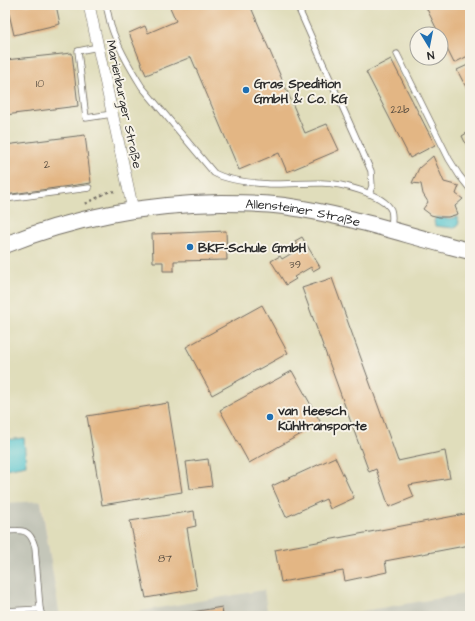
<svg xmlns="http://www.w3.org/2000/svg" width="475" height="621" viewBox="0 0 475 621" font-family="'Architects Daughter',sans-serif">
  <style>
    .built { fill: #e0ddbb; fill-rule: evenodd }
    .industrial { fill: #c4c6b9 }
    .water { fill: #59c6cf; stroke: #42787d }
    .building { fill: #e3b684 }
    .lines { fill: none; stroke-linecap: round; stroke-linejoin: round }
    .lane-casing { stroke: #706b62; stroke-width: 7 }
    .street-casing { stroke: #706b62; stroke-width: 12 }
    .secondary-casing { stroke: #706b62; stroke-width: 18 }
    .path { stroke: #706b62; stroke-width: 2; stroke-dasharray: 3 3; stroke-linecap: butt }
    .lane { stroke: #fff; stroke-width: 5.5 }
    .street { stroke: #fff; stroke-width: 11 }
    .secondary { stroke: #fff; stroke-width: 16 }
    .poi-dot { fill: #1f6fb2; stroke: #f7f3e8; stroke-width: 1.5 }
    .labels { text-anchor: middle; stroke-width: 4; stroke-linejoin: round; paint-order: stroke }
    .number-label { font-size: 11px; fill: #594e41 }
    .poi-label { font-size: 13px; font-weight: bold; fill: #2b2b2b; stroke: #f7f3e8; text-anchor: start }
    .street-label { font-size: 13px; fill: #2b2b2b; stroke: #f7f3e8 }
  </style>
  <rect width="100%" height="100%" fill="#f7f3e8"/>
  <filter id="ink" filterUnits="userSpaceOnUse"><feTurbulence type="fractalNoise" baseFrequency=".025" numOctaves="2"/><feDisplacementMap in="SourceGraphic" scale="8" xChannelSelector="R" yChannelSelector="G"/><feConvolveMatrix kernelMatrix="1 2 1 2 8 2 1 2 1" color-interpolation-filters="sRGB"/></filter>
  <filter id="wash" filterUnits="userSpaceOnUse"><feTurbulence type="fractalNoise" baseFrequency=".012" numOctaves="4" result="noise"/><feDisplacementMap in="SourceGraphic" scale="16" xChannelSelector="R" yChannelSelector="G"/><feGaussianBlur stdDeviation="0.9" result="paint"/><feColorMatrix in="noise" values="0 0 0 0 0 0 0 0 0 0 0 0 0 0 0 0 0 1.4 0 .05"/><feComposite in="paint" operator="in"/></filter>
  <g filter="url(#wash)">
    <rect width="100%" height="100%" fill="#f0e3c8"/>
    <!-- built -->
    <path class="built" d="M5 5H470V593L333 616H268L264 590 111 616H60L42 501 5 503ZM417 34H441V58H417Z"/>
    <!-- industrial -->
    <g class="industrial">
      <path d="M41 501 60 616H5V503Z"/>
      <path d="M264 590 268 616H111Z"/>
      <path d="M470 593V616H333Z"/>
    </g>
    <!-- water -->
    <g class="water">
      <path d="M436 217 447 219 457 217 459 222 457 227 454 228 435 226 434 221Z"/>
      <path d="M24 438 26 465 5 469V440Z"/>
    </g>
    <g id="blocks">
      <!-- building -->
      <g class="building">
        <path d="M7 5H56L60 24 14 35Z"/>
        <path d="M169 5H250L305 133 327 124 339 150 287 172 279 153 239 170 191 57 146 75 129 33 145 26 148 33 176 21Z"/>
        <path d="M425 5H470V55L454 63 441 37V34H439Z"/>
        <path d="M72 53 78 106 5 115V60Z"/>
        <path d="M391 59 435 145 410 158 366 72Z"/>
        <path d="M470 64V95L457 70Z"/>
        <path d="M470 131V152L462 136Z"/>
        <path d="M85 135 91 183 5 195V145Z"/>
        <path d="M433 156 444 182 459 186 456 194 463 199 455 206 458 214 448 217H439L431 215 423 209 428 202 423 194 421 184 412 183 419 168Z"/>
        <path d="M226 231 227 260 174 261V271H163V262H153L152 234Z"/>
        <path d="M302 237 320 267 313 271 311 267 294 277 296 279 286 285 271 261 280 256 282 259 299 249 295 241Z"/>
        <path d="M332 278 398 461 445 451 450 478 409 485 414 497 389 507 376 469 369 472 302 288Z"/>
        <path d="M262 305 288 353 212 395 186 347Z"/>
        <path d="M292 371 321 423 249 463 220 410Z"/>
        <path d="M168 403 182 492 102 505 87 416Z"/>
        <path d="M335 457 354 498 330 509 326 499 286 517 272 486Z"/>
        <path d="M208 459 212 486 190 489 186 462Z"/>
        <path d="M194 511 196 526 187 528 197 589 146 598 130 521Z"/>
        <path d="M470 513V545L385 561 387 572 345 581 343 571 281 582 275 550Z"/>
        <path d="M222 607 223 616H174V615Z"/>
      </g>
    </g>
  </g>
  <g filter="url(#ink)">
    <use href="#blocks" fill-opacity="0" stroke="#706b62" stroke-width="1"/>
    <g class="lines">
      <defs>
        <g id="lane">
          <path d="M106 5C108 12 109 19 111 26 118 48 130 68 142 87L214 173C229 181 252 183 270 184 287 184 305 183 322 183 338 183 383 193 391 210 393 216 392 222 391 228"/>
          <path d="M297 5 371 171 372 186 369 194"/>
          <path d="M98 47 78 51 86 118 112 114"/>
          <path d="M397 54 449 159 459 175 470 189"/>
          <path d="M5 199 89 188"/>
          <path d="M5 531C22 530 30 528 35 547L40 609 42 616"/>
          <path d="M5 611 40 609"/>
        </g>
        <path id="street" d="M89 5 133 210"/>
        <g id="secondary">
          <path id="s1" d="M5 245C74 217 147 204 221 203 242 203 264 203 284 206 348 215 408 236 470 251"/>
        </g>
      </defs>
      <!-- lane casing -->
      <use href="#lane" class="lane-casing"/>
      <!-- street casing -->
      <use href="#street" class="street-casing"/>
      <!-- secondary casing -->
      <use href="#secondary" class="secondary-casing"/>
      <!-- path -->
      <path class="path" d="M85 204 108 192 117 191"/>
      <!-- lane -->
      <use href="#lane" class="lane"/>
      <!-- street -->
      <use href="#street" class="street"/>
      <!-- secondary -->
      <use href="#secondary" class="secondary"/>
    </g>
  </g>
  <!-- markers -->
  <g class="poi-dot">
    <circle cx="246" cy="90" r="4"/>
    <circle cx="190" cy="247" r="4"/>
    <circle cx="270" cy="417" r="4"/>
  </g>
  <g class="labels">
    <!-- number labels -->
    <g class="number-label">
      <text x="40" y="87">10</text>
      <text x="400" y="113">22b</text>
      <text x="47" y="168">2</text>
      <text x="295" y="268">39</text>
      <text x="165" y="562">87</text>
    </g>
    <!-- poi labels -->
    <g class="poi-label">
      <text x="254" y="88">Gras Spedition<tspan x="254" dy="15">GmbH &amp; Co. KG</tspan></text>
      <text x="198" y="252">BKF-Schule GmbH</text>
      <text x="278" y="415">van Heesch<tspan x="278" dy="15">Kühltransporte</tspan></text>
    </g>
    <!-- street labels -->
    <g class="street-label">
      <text transform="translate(125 104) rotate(78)" y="5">Marienburger Straße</text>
      <text dy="5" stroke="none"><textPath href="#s1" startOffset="304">Allensteiner Straße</textPath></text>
    </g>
  </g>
  <!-- margin -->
  <rect width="475" height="621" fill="none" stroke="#f7f3e8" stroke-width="20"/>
  <!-- north arrow -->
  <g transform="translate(429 46) rotate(170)"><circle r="19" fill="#f7f3e8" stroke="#a5a39c"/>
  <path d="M0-3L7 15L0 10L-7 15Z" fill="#1f6fb2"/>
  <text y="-6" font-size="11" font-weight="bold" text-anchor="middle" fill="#2b2b2b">N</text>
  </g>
</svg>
